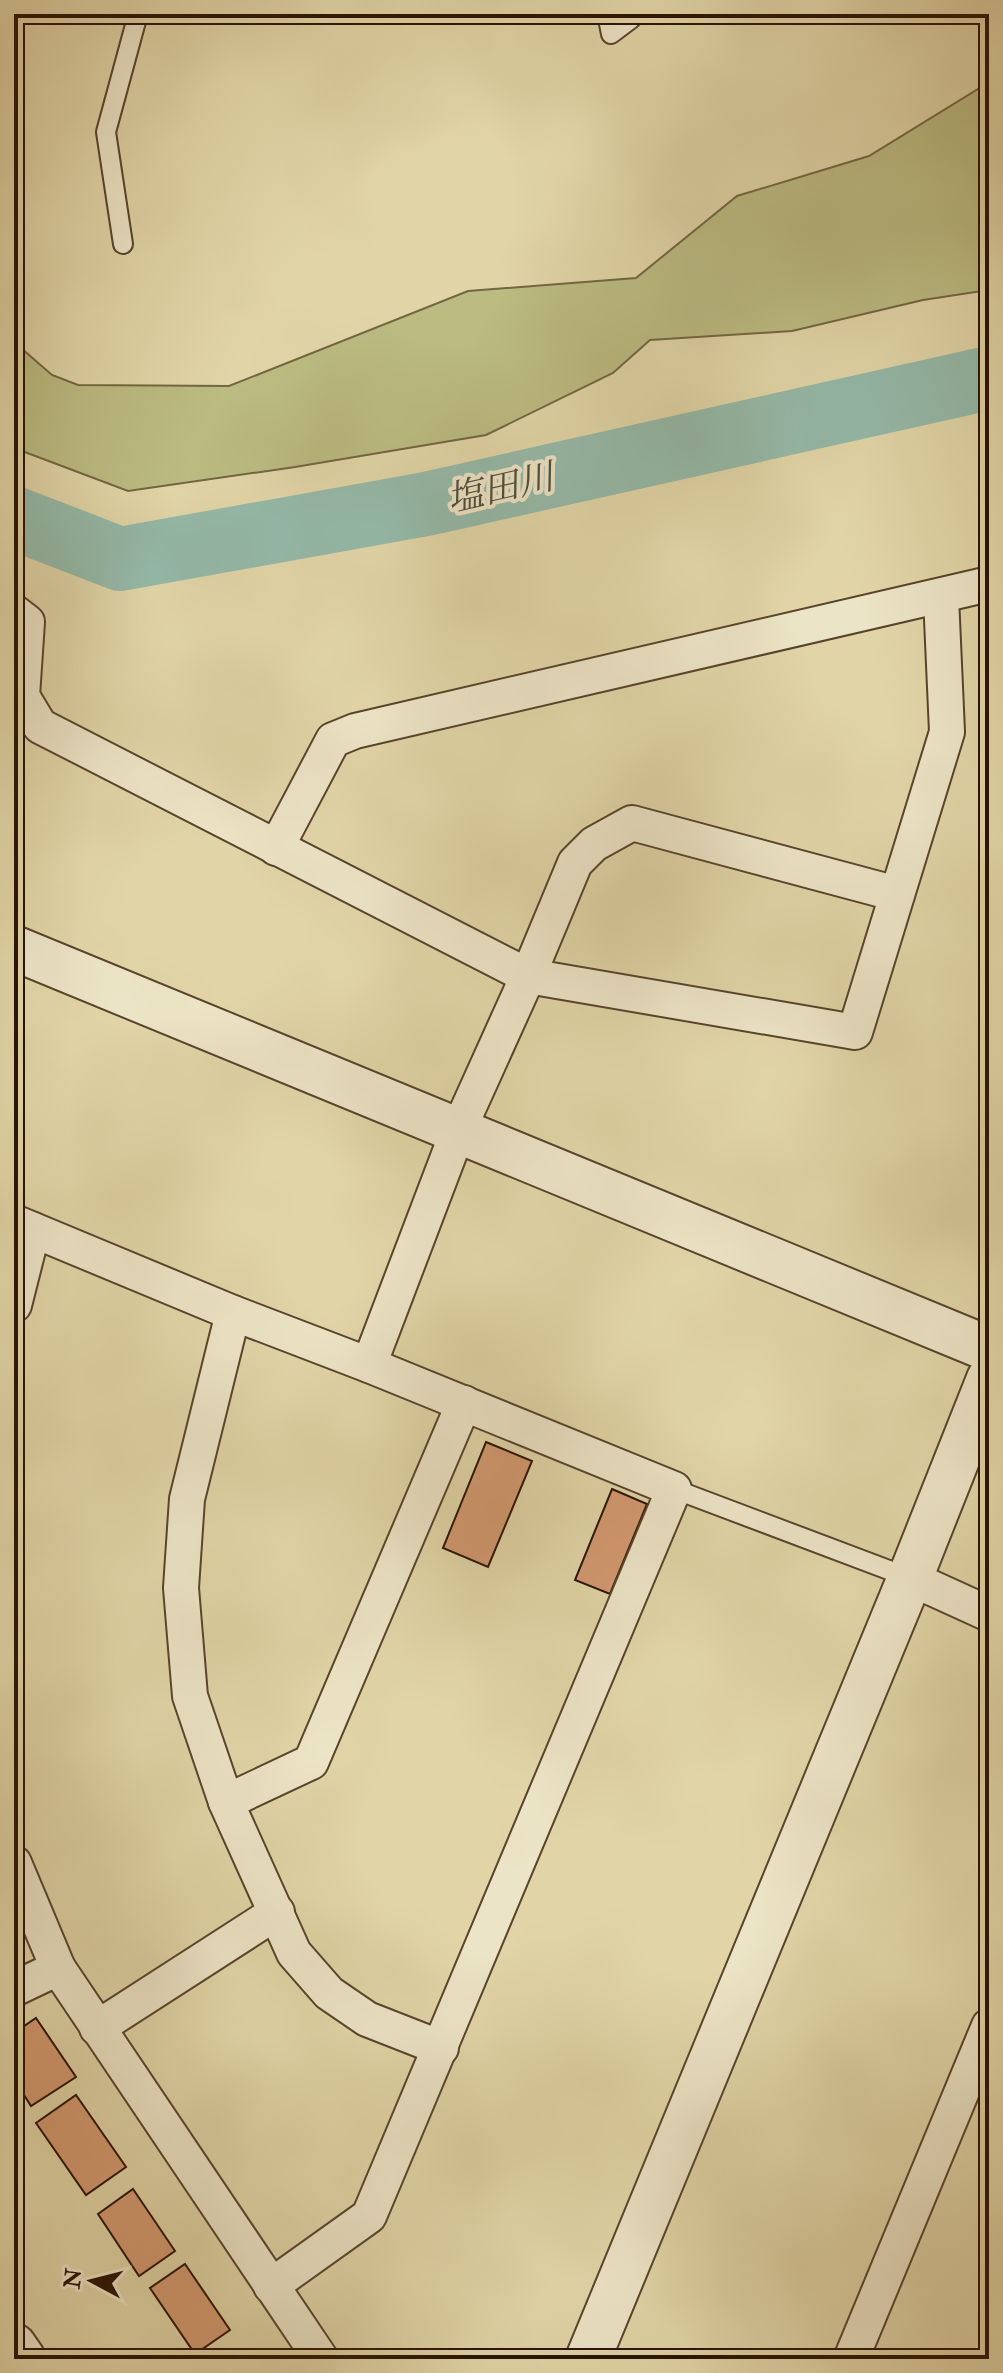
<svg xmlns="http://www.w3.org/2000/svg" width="1003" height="2373" viewBox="0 0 1003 2373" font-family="'IM FELL Double Pica','Noto Serif JP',serif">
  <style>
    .green { fill: #bbbb82; stroke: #726742; stroke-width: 2 }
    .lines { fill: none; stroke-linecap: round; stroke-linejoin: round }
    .river { stroke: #94b9a8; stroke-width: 64 }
    .building { fill: #d39970; stroke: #2a1303; stroke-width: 2 }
    .service-casing { stroke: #58442c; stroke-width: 22 }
    .minor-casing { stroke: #58442c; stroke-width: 38 }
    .tertiary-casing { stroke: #58442c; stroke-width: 48 }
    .service { stroke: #ece4c6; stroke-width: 18 }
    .minor { stroke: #ece4c6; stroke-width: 34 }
    .tertiary { stroke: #ece4c6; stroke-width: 44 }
    .labels { text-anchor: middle; stroke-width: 8; stroke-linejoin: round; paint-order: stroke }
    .water-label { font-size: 36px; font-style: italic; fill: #4f4d3d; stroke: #ece4c6 }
  </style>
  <rect width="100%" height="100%" fill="#e1d5a7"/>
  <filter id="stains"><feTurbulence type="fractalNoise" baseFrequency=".0025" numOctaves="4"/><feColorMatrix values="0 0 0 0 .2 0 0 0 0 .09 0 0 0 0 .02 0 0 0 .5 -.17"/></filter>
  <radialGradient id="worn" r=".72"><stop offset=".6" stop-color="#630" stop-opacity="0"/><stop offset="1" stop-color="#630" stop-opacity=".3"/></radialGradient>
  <!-- green -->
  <path class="green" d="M981 14H989V290L923 300 792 331 650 340 613 373 486 435 295 467 128 491 14 448V342L52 375 78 385 229 386 468 291 636 278 737 196 869 156 986 84Z"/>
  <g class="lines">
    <!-- river -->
    <path class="river" d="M14 518 120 559 426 504 989 378"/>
  </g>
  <!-- building -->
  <g class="building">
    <path d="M486 1442 532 1461 488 1567 443 1548Z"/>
    <path d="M612 1489 647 1504 610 1594 575 1580Z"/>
    <path d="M36 2018 76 2077 31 2106 14 2079V2033Z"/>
    <path d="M76 2095 126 2167 86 2195 36 2123Z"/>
    <path d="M133 2189 175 2251 139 2276 98 2214Z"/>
    <path d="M185 2264 230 2330 195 2354 150 2288Z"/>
  </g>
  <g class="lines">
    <defs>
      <g id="service">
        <path d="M607 14 611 34 631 19 633 14"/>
        <path d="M123 244 106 132 138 14"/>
        <path d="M674 1489 910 1578"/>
      </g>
      <g id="minor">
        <path d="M14 612 27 622 22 696 40 726 528 976 855 1032 947 732 941 597"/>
        <path d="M276 848 333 740 355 731 989 584"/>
        <path d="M14 1222 233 1313 369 1365 674 1489 369 2216 271 2286"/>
        <path d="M14 1305 33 1230"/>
        <path d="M233 1313 187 1499 181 1588 190 1696 226 1802 294 1953 329 1993 367 2019 441 2048"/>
        <path d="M369 1365 458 1131 528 976 575 863 594 844 632 823 897 894"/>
        <path d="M910 1578 989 1614"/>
        <path d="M226 1802 311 1762 464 1403"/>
        <path d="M14 1863 58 1968 321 2359"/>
        <path d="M14 1989 58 1968"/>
        <path d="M97 2028 277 1912"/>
        <path d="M851 2359 989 2026"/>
      </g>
      <g id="tertiary">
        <path d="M14 948 989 1349"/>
        <path d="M14 2346 23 2359"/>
        <path d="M588 2359 910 1578 989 1379"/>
      </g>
    </defs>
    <!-- service casing -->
    <use href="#service" class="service-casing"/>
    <!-- minor casing -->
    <use href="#minor" class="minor-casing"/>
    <!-- tertiary casing -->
    <use href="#tertiary" class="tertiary-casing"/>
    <!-- service -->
    <use href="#service" class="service"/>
    <!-- minor -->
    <use href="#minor" class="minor"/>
    <!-- tertiary -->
    <use href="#tertiary" class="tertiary"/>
  </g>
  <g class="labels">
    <!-- water labels -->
    <g class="water-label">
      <text transform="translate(500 487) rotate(-13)" y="13">塩田川</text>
    </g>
  </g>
  <!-- margin -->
  <rect width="1003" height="2373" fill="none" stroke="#e1d5a7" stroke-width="48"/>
  <rect x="16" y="16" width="971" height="2341" fill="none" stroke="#2a1303" stroke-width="4"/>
  <rect x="24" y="24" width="955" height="2325" fill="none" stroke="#2a1303" stroke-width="2"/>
  <!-- north arrow -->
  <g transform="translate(92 2281) rotate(277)" stroke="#ece4c6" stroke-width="6" paint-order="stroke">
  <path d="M0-6L14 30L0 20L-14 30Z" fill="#2a1303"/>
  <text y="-12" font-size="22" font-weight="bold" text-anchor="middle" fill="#2a1303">N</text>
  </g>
  <rect width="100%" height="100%" filter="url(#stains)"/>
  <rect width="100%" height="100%" fill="url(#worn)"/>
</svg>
